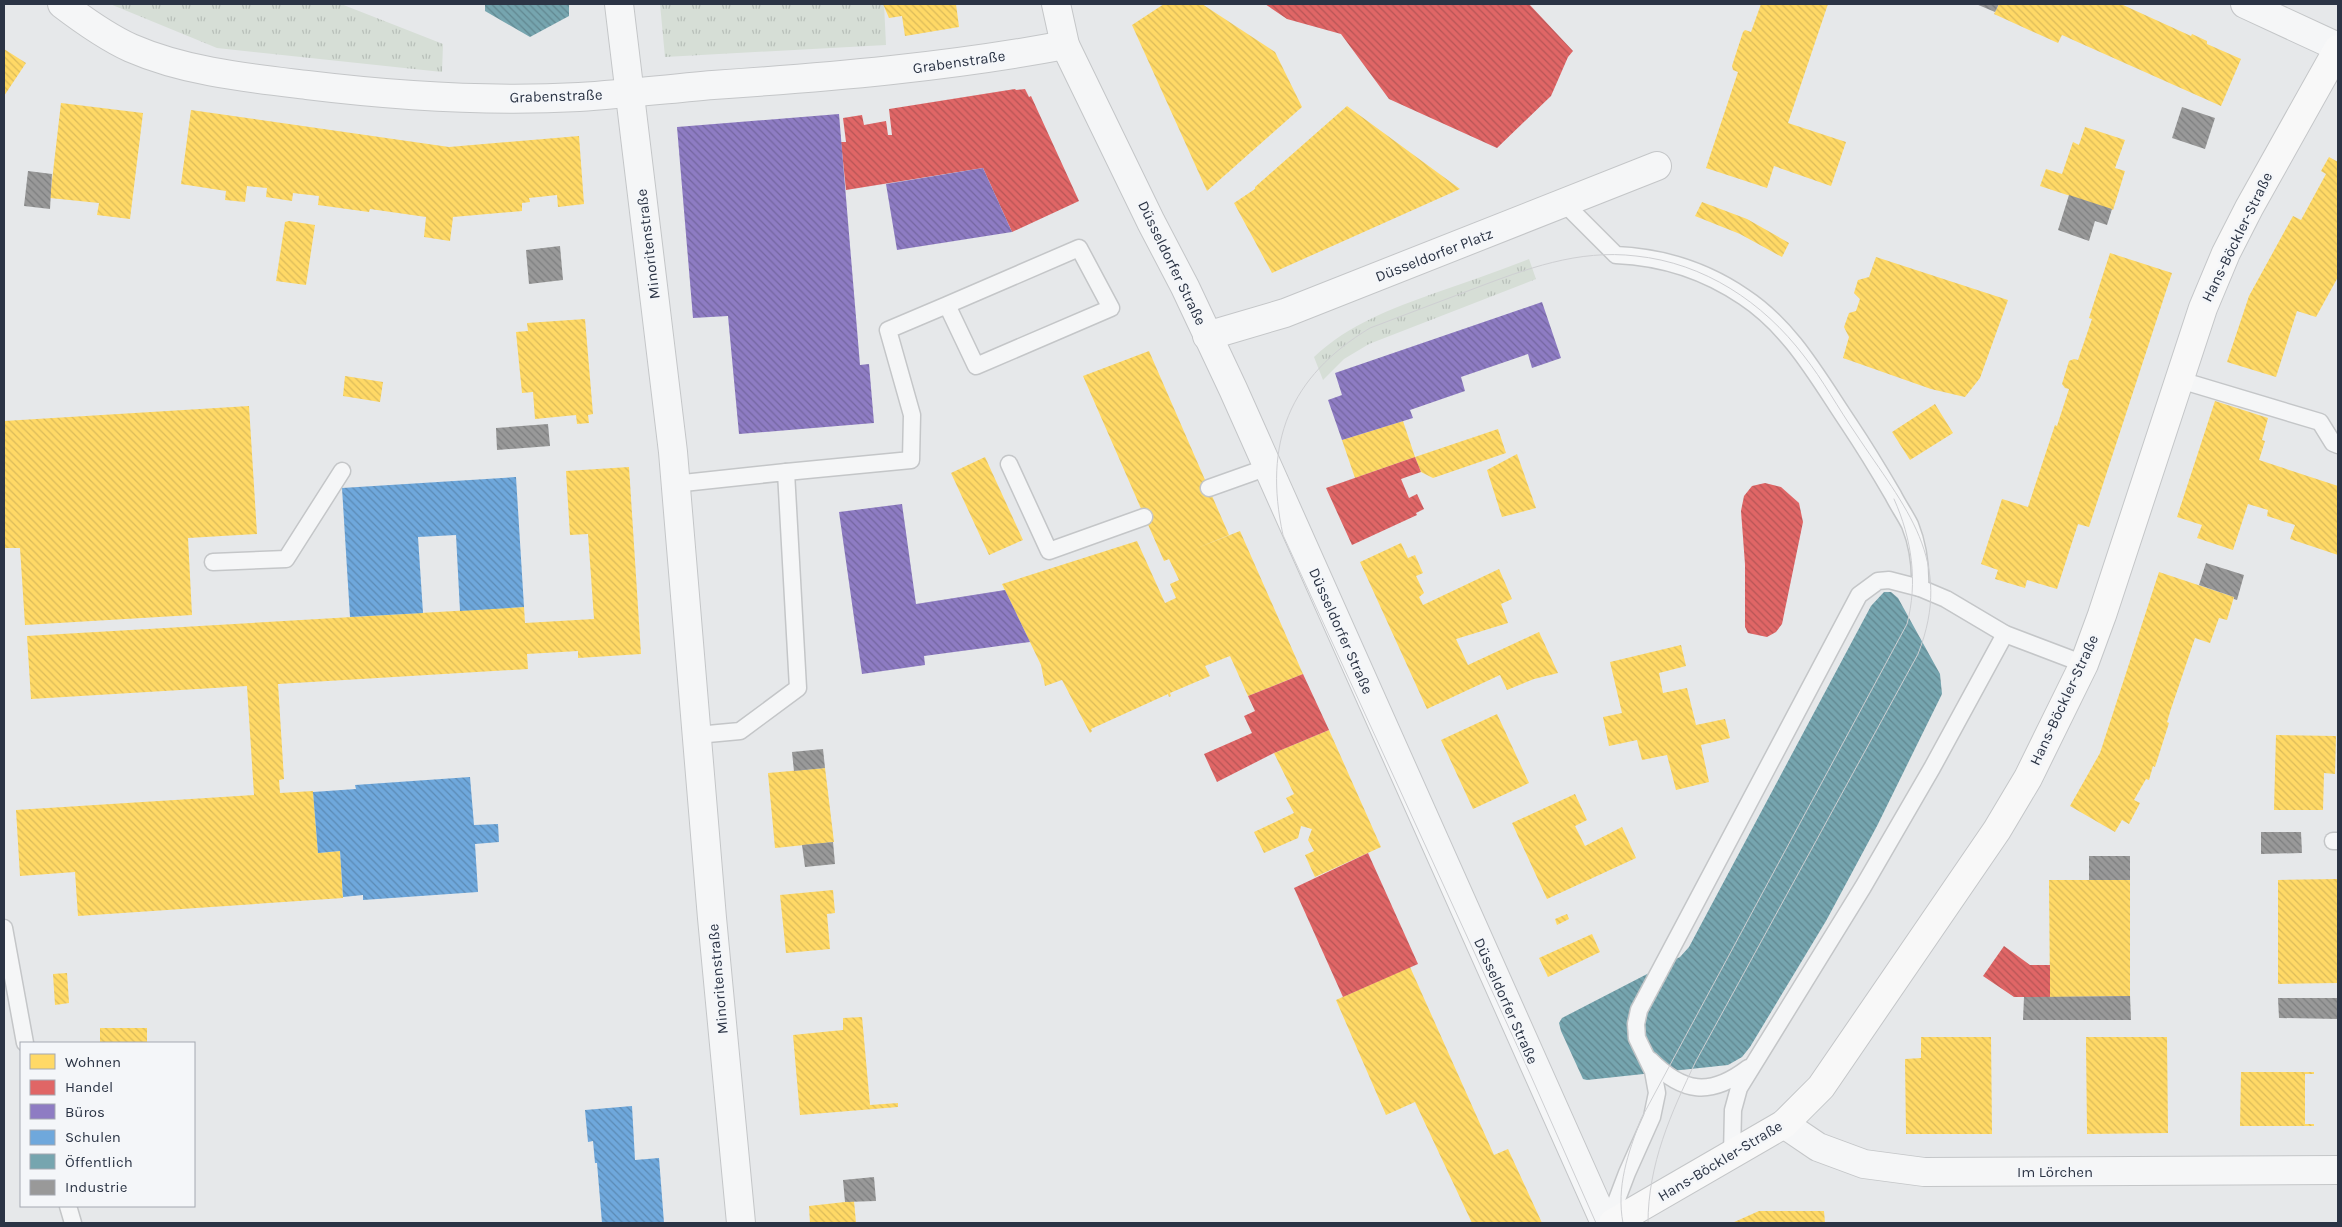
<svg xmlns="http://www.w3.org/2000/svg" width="2342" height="1227" viewBox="0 0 2342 1227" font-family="Karla,sans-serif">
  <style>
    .grass { fill: url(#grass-tufts) }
    .homes { fill: url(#homes-back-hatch) }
    .shops { fill: url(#shops-back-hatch) }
    .offices { fill: url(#offices-back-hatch) }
    .schools { fill: url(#schools-back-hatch) }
    .public { fill: url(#public-back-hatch) }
    .industry { fill: url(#industry-back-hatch) }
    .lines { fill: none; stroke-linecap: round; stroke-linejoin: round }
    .lane-casing { stroke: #c4c6c8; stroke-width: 19 }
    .street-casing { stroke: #c4c6c8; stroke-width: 30 }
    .secondary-casing { stroke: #c4c6c8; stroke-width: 30 }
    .lane { stroke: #f5f6f7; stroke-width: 16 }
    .street { stroke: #f5f6f7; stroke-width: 28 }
    .secondary { stroke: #f8f8f8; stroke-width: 28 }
    .tram { stroke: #cecfd2; stroke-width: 1 }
    .labels { text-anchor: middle; stroke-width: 5; stroke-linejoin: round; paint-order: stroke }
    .street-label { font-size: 15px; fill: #2b3445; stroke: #f4f6f9 }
  </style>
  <defs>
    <pattern id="grass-tufts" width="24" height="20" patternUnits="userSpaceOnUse" patternTransform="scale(1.25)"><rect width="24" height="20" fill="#d6ded6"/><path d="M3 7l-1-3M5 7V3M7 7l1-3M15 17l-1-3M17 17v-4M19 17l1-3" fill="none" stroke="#b8bfb9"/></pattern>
    <pattern id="homes-back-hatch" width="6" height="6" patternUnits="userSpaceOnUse" patternTransform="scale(1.25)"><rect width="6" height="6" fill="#ffd966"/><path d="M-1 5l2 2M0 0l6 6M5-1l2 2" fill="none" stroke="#dbbb5a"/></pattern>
    <pattern id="shops-back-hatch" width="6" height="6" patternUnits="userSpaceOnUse" patternTransform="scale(1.25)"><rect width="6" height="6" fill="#e06666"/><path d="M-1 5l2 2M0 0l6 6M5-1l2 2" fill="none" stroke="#b65556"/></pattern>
    <pattern id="offices-back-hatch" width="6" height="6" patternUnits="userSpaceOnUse" patternTransform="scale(1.25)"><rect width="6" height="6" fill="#8e7cc3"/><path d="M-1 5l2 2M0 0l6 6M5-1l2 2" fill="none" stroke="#7466a0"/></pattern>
    <pattern id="schools-back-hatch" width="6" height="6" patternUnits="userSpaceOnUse" patternTransform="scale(1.25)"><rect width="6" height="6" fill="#6fa8dc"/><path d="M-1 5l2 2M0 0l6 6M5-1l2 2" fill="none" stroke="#5b8ab4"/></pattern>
    <pattern id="public-back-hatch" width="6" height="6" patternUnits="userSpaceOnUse" patternTransform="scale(1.25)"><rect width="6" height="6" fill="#76a5af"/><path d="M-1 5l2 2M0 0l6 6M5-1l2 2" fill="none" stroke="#618790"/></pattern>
    <pattern id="industry-back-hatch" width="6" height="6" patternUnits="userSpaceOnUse" patternTransform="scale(1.25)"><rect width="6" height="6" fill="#999"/><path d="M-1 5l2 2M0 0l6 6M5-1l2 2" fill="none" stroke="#7d7e7f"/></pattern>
  </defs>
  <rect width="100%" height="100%" fill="#e6e8ea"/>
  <!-- grass -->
  <g class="grass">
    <path d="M110 4H341L443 44 442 72 217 48Z"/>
    <path d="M660 4H884L886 45 665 57Z"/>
    <path d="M1529 259 1536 279 1369 344 1344 359 1323 380 1314 357C1349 324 1391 309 1435 293 1467 282 1498 271 1529 259Z"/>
  </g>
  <!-- homes -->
  <g class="homes">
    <path d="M883 4H956L959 27 905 36 902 16 889 18Z"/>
    <path d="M1164 4H1202L1275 52 1302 107 1207 191 1132 25Z"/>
    <path d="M1761 4H1828L1788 123 1846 142 1831 186 1774 166 1767 188 1706 168 1738 72 1733 70 1732 66 1743 32 1745 30 1751 32Z"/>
    <path d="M1999 4H2124L2123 5 2191 36 2192 34 2207 41V44L2241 59 2221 106 2062 35 2058 43 1994 14Z"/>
    <path d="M4 49 26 63 4 96Z"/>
    <path d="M61 103 143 113 130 219 97 215 99 203 50 198Z"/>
    <path d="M1347 106 1460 189 1272 273 1234 203 1255 189V187Z"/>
    <path d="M191 110 449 147 579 136 584 204 558 207 557 195 529 198 530 202 522 203V211L453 217 450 241 424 237 426 217 370 209 369 212 318 205 319 196 293 193 292 201 266 197 267 188 247 186 245 202 225 200 226 191 181 184Z"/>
    <path d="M2085 127 2125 140 2115 168 2125 171 2113 210 2040 186 2046 169 2062 174 2073 142 2079 145Z"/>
    <path d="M2329 157 2338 162V277L2316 317 2297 311 2276 377 2227 362 2249 296 2293 216 2301 220 2326 174 2321 171Z"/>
    <path d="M1702 202 1747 219 1789 243 1782 257 1740 234 1695 216Z"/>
    <path d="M289 221 315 225 306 285 276 281 285 222Z"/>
    <path d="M2110 253 2172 273 2089 527 2078 524 2057 589 2027 580 2025 588 1995 579 1998 570 1981 564 2002 499 2028 507 2055 425 2057 426 2069 389 2065 388 2062 384 2069 361 2074 359 2078 360 2092 319 2089 318Z"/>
    <path d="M1876 257 2008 300 1980 378 1965 397 1931 389 1843 358 1849 337 1844 327 1849 313 1856 311 1860 299 1854 293 1858 280 1869 277Z"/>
    <path d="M585 319 593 414 588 415 589 423 577 424 576 415 535 419 533 392 522 393 516 332 528 331 527 323Z"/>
    <path d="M1149 351 1229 535 1195 549 1240 531 1303 674 1248 696 1230 656 1205 666 1210 676 1170 693 1171 696 1169 697 1168 694 1091 729 1092 731 1090 733 1062 680 1045 686 1041 665 1002 584 1137 541 1165 603 1176 598 1170 584 1179 580 1169 559 1164 561 1083 376Z"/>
    <path d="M345 376 383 382 380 402 343 396Z"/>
    <path d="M2215 401 2268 418 2262 440 2265 441 2259 460 2338 486V555L2290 539 2295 525 2267 516 2268 510 2248 504 2233 550 2197 538 2202 525 2177 517Z"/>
    <path d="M1935 404 1953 433 1910 460 1892 432Z"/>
    <path d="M249 406 257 534 188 538 192 615 25 625 20 548H4V421Z"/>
    <path d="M1403 421 1415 457 1498 429 1506 453 1433 478 1421 472 1415 457 1355 478 1342 440Z"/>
    <path d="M1517 454 1536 508 1502 517 1487 470Z"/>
    <path d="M985 457 1023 540 989 555 951 473Z"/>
    <path d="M629 467 641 654 578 658V651L527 654 528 669 278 684 284 779 279 780 280 793 313 791 318 853 340 851 343 898 78 916 75 872 20 876 16 810 254 795 247 686 31 699 27 636 524 607 525 623 594 619 588 534 570 535 566 471Z"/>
    <path d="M1401 543 1408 558 1415 555 1423 573 1416 576 1424 593 1419 597 1423 605 1499 569 1512 599 1501 604 1508 623 1456 639 1468 665 1539 632 1558 673 1534 679 1507 690 1500 675 1427 709 1360 562Z"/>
    <path d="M2159 572 2234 597 2227 620 2219 618 2210 643 2195 638 2171 709 2167 722 2169 723 2155 767 2153 766 2149 780 2146 779 2134 800 2140 803 2129 824 2122 820 2115 832 2070 806 2100 753Z"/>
    <path d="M1681 645 1686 666 1659 673 1663 693 1687 688 1696 725 1725 719 1730 738 1701 745 1709 782 1676 790 1667 755 1642 760 1637 740 1609 746 1603 717 1622 713 1610 662Z"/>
    <path d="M1497 714 1529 783 1473 809 1441 740Z"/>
    <path d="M1329 730 1381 847 1315 877 1305 855 1314 851 1308 840 1312 829 1301 826 1298 838 1264 853 1254 832 1294 813 1286 798 1294 794 1274 753Z"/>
    <path d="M2276 735 2336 736 2335 774 2324 773 2323 810H2274Z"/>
    <path d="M825 768 834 842 775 848 768 773Z"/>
    <path d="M1575 794 1587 820 1575 826 1585 846 1622 827 1636 858 1547 899 1512 823Z"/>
    <path d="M2338 879V983L2278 984V880Z"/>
    <path d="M2049 880H2130V996L2050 997Z"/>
    <path d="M833 890 835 913 827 914 830 949 786 953 780 895Z"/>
    <path d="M1567 914 1569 919 1557 925 1555 919Z"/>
    <path d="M1592 934 1600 952 1548 977 1539 958Z"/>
    <path d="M1410 967 1494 1155 1508 1149 1542 1223H1472L1415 1102 1386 1115 1336 1000Z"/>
    <path d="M67 973 69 1003 55 1005 53 974Z"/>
    <path d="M862 1017 870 1105 898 1103V1107L800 1115 793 1035 843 1030V1018Z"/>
    <rect x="100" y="1028" width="47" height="15"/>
    <path d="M1921 1037H1991L1992 1134H1906L1905 1059 1921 1058Z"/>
    <path d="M2086 1037H2167L2168 1133 2087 1134Z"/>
    <path d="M2241 1072H2314V1074H2305V1124H2314V1126H2240Z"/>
    <path d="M854 1201 856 1223H810L809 1206Z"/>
    <path d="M1759 1211H1824L1825 1223H1732Z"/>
  </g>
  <!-- shops -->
  <g class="shops">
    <path d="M1265 4H1529L1573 51 1568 57 1551 96 1497 148 1389 99 1341 34 1287 19Z"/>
    <path d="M1015 89 1016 90 1025 89 1029 97 1031 96 1079 201 1012 232 983 168 846 190 841 142H846L843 118 862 115 864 125 886 121 888 135H892L889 109Z"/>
    <path d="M1415 457 1421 472 1401 479 1409 498 1417 494 1424 509 1416 513 1417 515 1352 545 1326 488Z"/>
    <path d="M1765 483 1781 487 1799 503 1803 522 1782 624 1776 632 1767 637 1748 633 1745 627V564L1741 511 1744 496 1752 486Z"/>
    <path d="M1303 674 1329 730 1274 753 1217 782 1204 754 1252 733 1244 716 1255 711 1248 696Z"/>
    <path d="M1368 853 1418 964 1343 997 1294 888Z"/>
    <path d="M2004 946 2030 965H2050V997H2014L1983 976Z"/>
  </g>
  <!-- offices -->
  <g class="offices">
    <path d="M839 114 860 365 869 364 874 423 739 434 728 316 693 318 677 127Z"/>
    <path d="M983 168 1012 232 897 250 886 184Z"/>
    <path d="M1542 302 1561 358 1532 368 1528 354 1461 377 1465 391 1410 410 1413 418 1342 440 1328 400 1342 395 1335 373Z"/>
    <path d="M902 504 916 604 1005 590 1030 642 924 656 925 665 862 674 839 512Z"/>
  </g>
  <!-- schools -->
  <g class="schools">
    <path d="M516 477 524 607 460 611 456 535 418 537 423 613 350 617 342 488Z"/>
    <path d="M470 777 474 825 498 824 499 842 475 844 478 892 363 900V895L343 897 340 851 318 853 313 792 356 789 355 785Z"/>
    <path d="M632 1106 635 1160 659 1158 664 1223H602L597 1163H595L593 1141 588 1142 585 1110Z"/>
  </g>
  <!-- public -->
  <g class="public">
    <path d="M485 4H569V16L530 37 485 11Z"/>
    <path d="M1884 592H1891L1898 598 1940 674 1942 694 1877 826 1826 921 1750 1047 1742 1057 1728 1065 1587 1080 1583 1079 1561 1031 1559 1023 1562 1018 1680 957 1689 947 1871 606Z"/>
  </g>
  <!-- industry -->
  <g class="industry">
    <path d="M1976 4H1999L1995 12Z"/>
    <path d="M2182 107 2215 118 2205 149 2172 138Z"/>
    <path d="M28 171 52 174 50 209 24 206Z"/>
    <path d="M2069 195 2112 209 2107 225 2095 221 2089 241 2058 230Z"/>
    <path d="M560 246 563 280 529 284 526 250Z"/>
    <path d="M548 424 550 446 497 450 496 428Z"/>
    <path d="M2206 563 2244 575 2237 600 2234 599V597L2199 585Z"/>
    <path d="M823 749 825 768 794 771 792 752Z"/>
    <path d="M2261 832H2301L2302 853 2261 854Z"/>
    <path d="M833 842 835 864 805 867 802 845Z"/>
    <rect x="2089" y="856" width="41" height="24"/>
    <path d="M2130 996 2131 1020H2023L2024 997Z"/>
    <path d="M2278 998H2338V1019L2279 1018Z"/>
    <path d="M874 1177 876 1201 845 1202 843 1180Z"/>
  </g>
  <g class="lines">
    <defs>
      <g id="lane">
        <path d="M1565 204 1616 255C1662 257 1706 271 1744 297 1791 328 1818 378 1849 424 1865 448 1879 471 1893 495 1898 505 1905 515 1910 525 1918 545 1921 566 1920 588"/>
        <path d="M2180 380 2320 422 2333 443 2338 445"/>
        <path d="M1009 464 1049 551 1144 517"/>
        <path d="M786 472 911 460 912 415 888 330 947 305 976 366 1111 308 1079 248 947 305"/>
        <path d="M674 484 786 472 798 688 740 731 697 735"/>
        <path d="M1209 488 1268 467"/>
        <path d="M213 562 286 559 342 471"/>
        <path d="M2333 841H2338"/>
        <path d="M4 928 25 1043"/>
        <path d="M1650 1060C1683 1093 1710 1097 1748 1068"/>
        <path d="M1732 1155 1733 1110 1739 1088 1863 887 1932 768 2005 634"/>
        <path d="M68 1206 73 1223"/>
        <path d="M1608 1223 1627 1173 1652 1117 1657 1093 1653 1071 1637 1038 1636 1024 1639 1010 1859 595 1878 581 1889 580 1920 588 1946 599 2005 634 2084 664"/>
      </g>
      <g id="street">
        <path d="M62 4C83 20 107 37 131 48 186 72 249 78 307 85 397 96 488 102 579 97 624 94 668 89 713 85 831 77 949 67 1065 45"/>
        <path d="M619 4 673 452 712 918 741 1223"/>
        <path d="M1056 4 1065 45 1151 222 1185 287 1233 389 1605 1223"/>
        <path d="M2245 4 2338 47"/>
        <path d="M1207 336 1285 313 1657 166"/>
        <path d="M1784 1124 1818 1147 1864 1164 1924 1172 2338 1170"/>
      </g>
      <path id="secondary" d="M1613 1223 1784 1124 1821 1087 1997 830 2028 778 2084 664 2102 615 2203 308 2226 253 2249 208 2338 49"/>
    </defs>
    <!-- lane casing -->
    <use href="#lane" class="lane-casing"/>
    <!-- street casing -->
    <use href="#street" class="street-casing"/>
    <!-- secondary casing -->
    <use href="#secondary" class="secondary-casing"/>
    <!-- lane -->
    <use href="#lane" class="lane"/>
    <!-- street -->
    <use href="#street" class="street"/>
    <!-- secondary -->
    <use href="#secondary" class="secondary"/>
    <!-- tram -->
    <g class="tram">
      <path d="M1596 1223 1531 1076 1283 535C1263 443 1289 377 1370 328 1404 315 1439 302 1473 289 1526 269 1578 249 1636 256 1704 263 1763 302 1804 356 1823 380 1838 408 1856 434 1905 508 1955 560 1918 654L1696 1061C1671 1113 1648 1164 1648 1223"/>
      <path d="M1623 1223C1616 1187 1628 1153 1641 1119L1907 624C1918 582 1912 539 1894 499"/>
    </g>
  </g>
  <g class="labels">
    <!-- street labels -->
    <g class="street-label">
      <text transform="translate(959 62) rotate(-8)" y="5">Grabenstraße</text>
      <text transform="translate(556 96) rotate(-2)" y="5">Grabenstraße</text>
      <text transform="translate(2237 237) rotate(-64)" y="5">Hans-Böckler-Straße</text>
      <text transform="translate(648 244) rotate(-97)" y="5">Minoritenstraße</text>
      <text transform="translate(1434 255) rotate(-21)" y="5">Düsseldorfer Platz</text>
      <text transform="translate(1172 263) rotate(64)" y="5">Düsseldorfer Straße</text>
      <text transform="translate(1341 631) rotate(66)" y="5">Düsseldorfer Straße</text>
      <text transform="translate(2064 700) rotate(-65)" y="5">Hans-Böckler-Straße</text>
      <text transform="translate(718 979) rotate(-95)" y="5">Minoritenstraße</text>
      <text transform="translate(1506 1001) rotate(66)" y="5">Düsseldorfer Straße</text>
      <text transform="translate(1720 1161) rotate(-31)" y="5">Hans-Böckler-Straße</text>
      <text x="2055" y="1177">Im Lörchen</text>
    </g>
  </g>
  <!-- border -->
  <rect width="2342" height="1227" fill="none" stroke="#2b3445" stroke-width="10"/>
  <!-- legend -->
  <rect x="20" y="1042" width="175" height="165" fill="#f4f6f9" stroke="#a4a8b1"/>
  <rect x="30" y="1054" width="25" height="15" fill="#ffd966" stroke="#a4a8b1"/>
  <text x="65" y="1067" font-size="15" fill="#2b3445">Wohnen</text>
  <rect x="30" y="1080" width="25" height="15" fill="#e06666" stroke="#a4a8b1"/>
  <text x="65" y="1092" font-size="15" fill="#2b3445">Handel</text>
  <rect x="30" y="1104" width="25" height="15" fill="#8e7cc3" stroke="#a4a8b1"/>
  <text x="65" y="1117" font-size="15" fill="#2b3445">Büros</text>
  <rect x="30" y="1130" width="25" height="15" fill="#6fa8dc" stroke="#a4a8b1"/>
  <text x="65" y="1142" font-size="15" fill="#2b3445">Schulen</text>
  <rect x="30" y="1154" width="25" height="15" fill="#76a5af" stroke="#a4a8b1"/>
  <text x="65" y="1167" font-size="15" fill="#2b3445">Öffentlich</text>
  <rect x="30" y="1180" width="25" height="15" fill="#999999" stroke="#a4a8b1"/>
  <text x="65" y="1192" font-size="15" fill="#2b3445">Industrie</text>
</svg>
